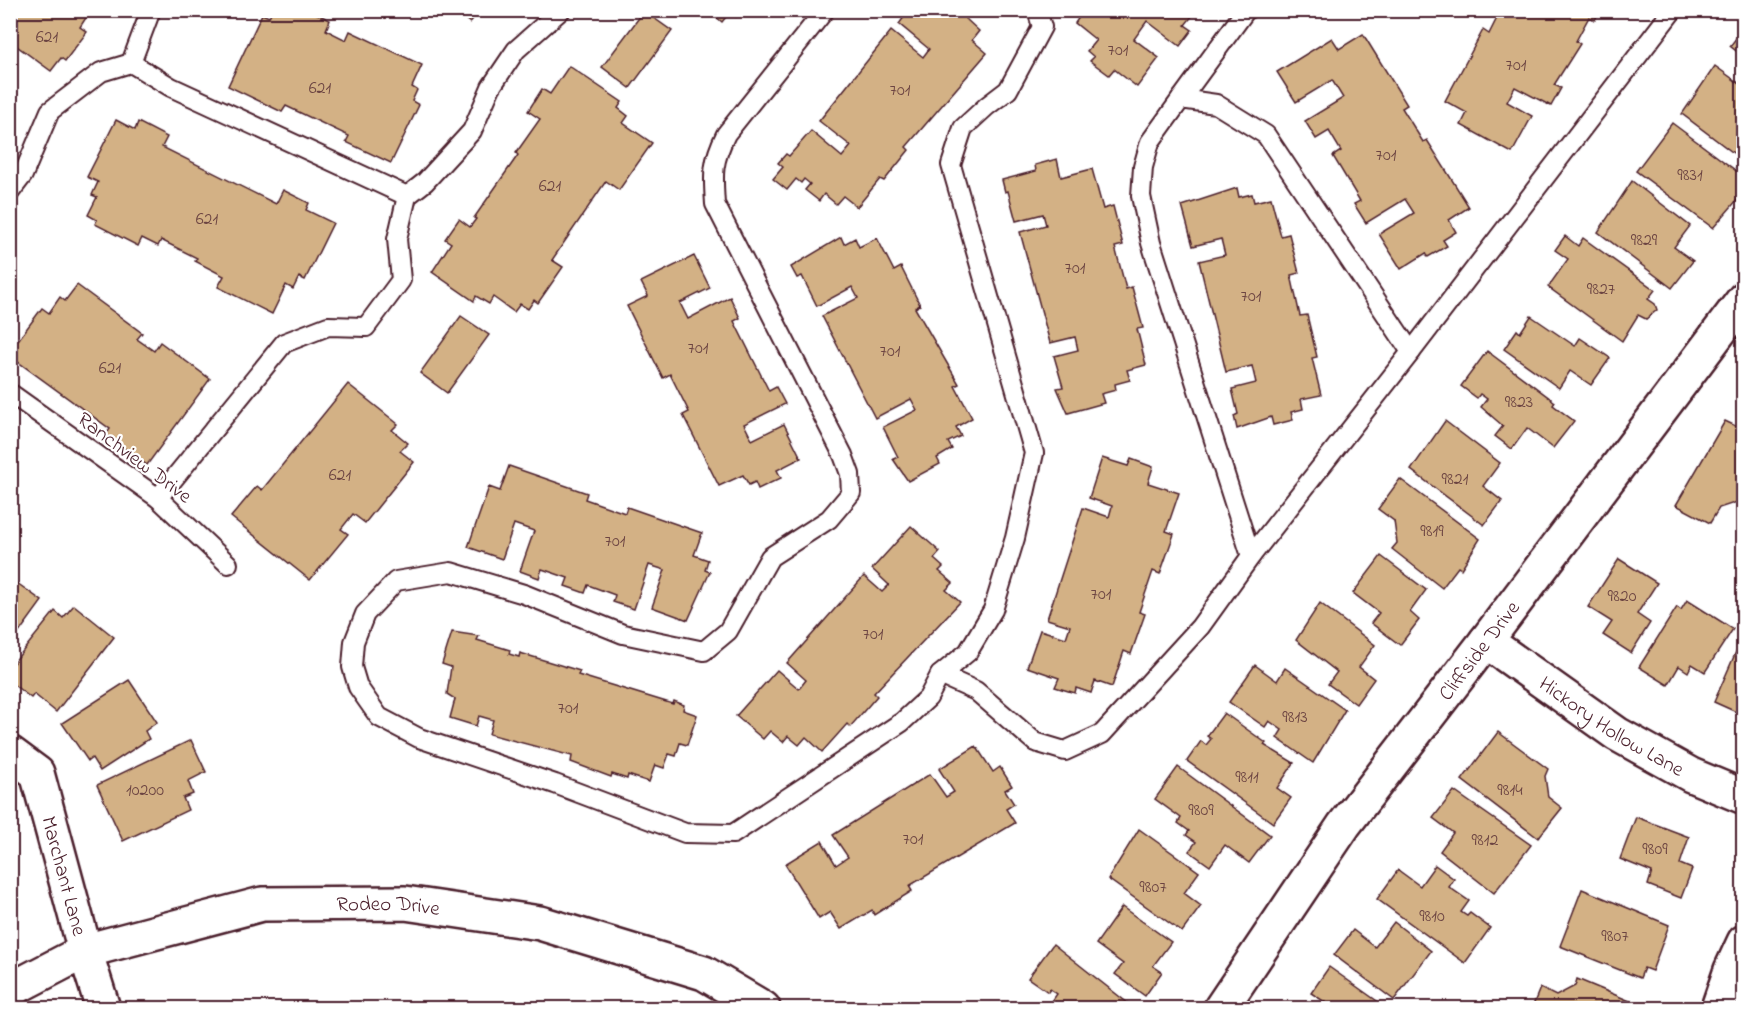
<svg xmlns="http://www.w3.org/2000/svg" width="1754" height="1019" viewBox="0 0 1754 1019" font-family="'Indie Flower',sans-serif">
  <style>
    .building { fill: #d3b185; stroke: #4a1f2b; stroke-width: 1.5 }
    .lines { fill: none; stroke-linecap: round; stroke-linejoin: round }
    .lane-casing { stroke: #4a1f2b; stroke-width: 22 }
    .street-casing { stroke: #4a1f2b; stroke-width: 38 }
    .secondary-casing { stroke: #4a1f2b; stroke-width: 38 }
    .lane { stroke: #fff; stroke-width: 18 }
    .street { stroke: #fff; stroke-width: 33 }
    .secondary { stroke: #fff; stroke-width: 33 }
    .labels { text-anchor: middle; stroke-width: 4.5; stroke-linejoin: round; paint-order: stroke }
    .number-label { font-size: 18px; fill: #6c4442 }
    .street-label { font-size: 21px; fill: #4a1f2b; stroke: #fff }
  </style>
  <rect width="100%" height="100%" fill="#fff"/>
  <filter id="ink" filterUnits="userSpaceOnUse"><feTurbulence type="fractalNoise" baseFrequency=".0167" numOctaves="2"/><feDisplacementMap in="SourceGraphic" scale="12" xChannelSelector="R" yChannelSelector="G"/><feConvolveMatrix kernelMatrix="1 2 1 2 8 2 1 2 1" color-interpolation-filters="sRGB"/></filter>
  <g filter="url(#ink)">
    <!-- building -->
    <g class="building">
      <path d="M10 10H91L80 27 87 32 65 61 61 58 51 71 10 41Z"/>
      <path d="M272 10H309L330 20 326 30 346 40 350 31 422 65 412 87 417 90 412 101 419 105 391 163 346 142 349 136 286 106 282 112 228 86 262 14 269 17Z"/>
      <path d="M454 10H479L470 23Z"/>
      <path d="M708 10H741L736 17 730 12 722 22Z"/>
      <path d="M909 10H963L969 15 966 19 979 31 972 40 987 53 906 147 909 150 884 181 880 179 857 207 843 196 836 204 824 194 819 201 805 190 810 184 804 179 801 183 796 179 787 190 773 179 783 167 778 163 786 154 789 156 811 131 842 157 851 146 819 121 891 31 923 57 929 49 899 24Z"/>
      <path d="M1084 10H1197L1185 25 1192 30 1180 46 1147 21 1134 39 1159 58 1137 87 1114 69 1109 75 1090 61 1094 57 1087 51 1096 40 1075 23Z"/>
      <path d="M1501 10H1600L1595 20 1589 17 1576 41 1580 44 1554 85 1561 88 1551 106 1515 87 1507 102 1532 116 1512 153 1461 125 1467 113 1445 101 1483 30 1489 34Z"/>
      <path d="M644 11 672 31 630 88 602 67Z"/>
      <path d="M1744 28V57L1730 46Z"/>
      <path d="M1363 34 1407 105 1402 108 1423 142 1427 140 1469 207 1449 220 1456 232 1443 240 1447 246 1428 257 1426 253 1401 269 1379 234 1414 213 1405 199 1366 223 1354 204 1360 201 1333 156 1341 151 1329 131 1316 139 1305 121 1343 98 1332 80 1296 102 1277 72 1332 38 1339 49Z"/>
      <path d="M569 66 622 102 618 108 628 116 623 123 652 143 619 190 606 181 552 260 563 267 538 303 534 300 528 309 520 304 514 312 493 297 489 304 476 296 474 301 432 272 451 243 445 239 459 219 470 227 476 219 474 218 518 155 516 153 540 119 528 111 542 89 550 94Z"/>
      <path d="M1715 66 1744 87V161L1682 114Z"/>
      <path d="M116 120 135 130 138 122 167 137 162 147 276 204 283 190 309 203 306 210 333 223 305 280 299 277 293 289 286 285 272 314 218 287 224 276 195 261 197 258 161 240 158 246 142 238 138 246 95 224 97 220 88 215 97 197 92 195 98 182 87 177Z"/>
      <path d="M1672 123 1743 176 1738 183 1744 187V192L1713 228 1636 171Z"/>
      <path d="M1057 159 1061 177 1092 169 1103 209 1113 206 1123 245 1115 247 1126 289 1132 287 1143 328 1137 329 1146 365 1127 370 1130 380 1115 384 1116 390 1101 394 1104 403 1068 413 1057 388 1063 387 1054 356 1078 350 1075 337 1050 343 1020 232 1046 225 1043 214 1016 221 1008 191 1005 192 1002 180 1036 171 1035 165Z"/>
      <path d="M1632 181 1690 226 1674 247 1693 261 1672 288 1598 232Z"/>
      <path d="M1237 188 1239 197 1252 194 1254 202 1271 198 1281 236 1289 234 1299 273 1291 275 1300 316 1307 315 1317 357 1312 358 1321 395 1301 399 1303 409 1291 412 1293 420 1273 425 1271 417 1237 429 1234 416 1238 414 1232 389 1256 383 1252 366 1226 372 1199 261 1225 255 1221 239 1193 246 1182 206Z"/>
      <path d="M1565 236 1578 246 1583 238 1655 290 1648 299 1655 304 1657 310 1646 319 1638 315 1622 341 1548 287 1568 259 1555 250Z"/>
      <path d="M841 237 844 244 855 238 859 247 877 238 894 271 901 267 920 305 915 308 959 384 955 386 972 418 956 427 961 436 948 442 952 449 937 458 940 464 908 481 893 459 898 457 883 427 917 410 911 399 875 418 822 316 858 298 852 287 817 306 802 276 797 278 791 267Z"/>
      <path d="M694 256 710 288 680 303 688 319 730 297 740 318 734 321 769 391 776 387 785 404 744 424 752 440 784 424 801 458 777 470 781 478 758 489 755 482 749 485 743 475 719 486 683 415 689 412 670 374 663 378 627 306 648 296 641 282Z"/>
      <path d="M77 285 142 333 137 339 154 351 160 342 210 379 147 465 106 435 110 429 10 356V351L42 308 49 313 60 297 65 301Z"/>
      <path d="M461 316 489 335 447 393 420 373Z"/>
      <path d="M1531 316 1575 346 1580 338 1610 358 1591 385 1570 371 1559 388 1504 349 1517 330 1520 333Z"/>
      <path d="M1487 351 1555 402 1553 405 1574 421 1553 448 1527 428 1512 449 1495 436 1503 426 1481 407 1487 399 1480 394 1477 398 1461 386Z"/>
      <path d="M348 384 398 424 392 430 408 443 400 451 414 462 365 523 353 514 341 529 348 534 310 580 231 517 257 486 262 490Z"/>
      <path d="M1445 421 1500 463 1483 486 1502 501 1484 525 1411 470Z"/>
      <path d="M1725 421 1744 430V506L1737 502 1719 508 1710 523 1676 505Z"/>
      <path d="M1102 458 1128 466 1131 459 1153 467 1148 483 1179 493 1166 531 1174 534 1160 574 1153 571 1139 612 1145 614 1131 654 1124 651 1112 687 1095 681 1091 693 1076 688 1075 693 1055 687 1059 678 1027 667 1040 630 1066 638 1070 626 1047 619 1083 508 1109 517 1112 506 1089 498Z"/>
      <path d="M509 466 587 493 585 499 625 513 627 507 702 533 694 555 708 560 705 570 710 572 688 620 652 607 665 570 649 565 634 609 613 602 615 595 588 585 585 593 565 586 568 578 542 569 539 578 520 571 534 531 514 524 502 559 468 547 489 487 500 491Z"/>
      <path d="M1400 479 1480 539 1461 569 1458 567 1442 588 1392 549 1397 543 1394 521 1378 509Z"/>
      <path d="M911 526 940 552 934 559 943 567 939 571 953 583 946 590 960 602 874 693 877 696 850 727 847 724 822 752 806 737 799 745 788 736 783 742 770 731 763 739 736 716 777 670 799 689 806 680 787 663 864 576 882 592 889 585 872 569Z"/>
      <path d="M1381 556 1426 590 1410 612 1419 620 1400 645 1371 623 1379 613 1353 593Z"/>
      <path d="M1619 559 1657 583 1637 614 1650 623 1631 653 1603 635 1612 622 1588 607Z"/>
      <path d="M10 578 42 601 10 645Z"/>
      <path d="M1687 600 1733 629 1705 672 1692 664 1688 672 1679 666 1668 685 1639 667 1677 607 1681 610Z"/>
      <path d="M1320 603 1375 645 1359 667 1374 679 1356 704 1328 684 1337 672 1296 640Z"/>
      <path d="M74 605 114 637 56 712 34 694 31 698 10 682V667L55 611 63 618Z"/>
      <path d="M452 632 479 636 477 640 510 650 509 654 519 657 520 653 580 671 578 675 673 704 674 701 684 705 683 710 697 715 687 745 680 743 676 756 669 754 664 768 655 765 649 782 628 775 627 779 612 774 611 777 571 762 572 756 489 734 493 720 479 716 476 726 450 718 455 699 447 694 451 667 442 664Z"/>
      <path d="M1739 645 1744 647 1743 715 1714 702Z"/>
      <path d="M1255 665 1277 681 1285 668 1345 710 1313 763 1277 738 1282 730 1269 721 1265 727 1229 702Z"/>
      <path d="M129 680 157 722 145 731 149 739 100 771 92 758 88 761 62 723Z"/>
      <path d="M1224 713 1266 743 1264 745 1294 763 1277 788 1291 798 1273 823 1187 761 1201 741 1206 745 1211 739 1207 736Z"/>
      <path d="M1498 732 1548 769 1545 776 1548 797 1562 808 1538 838 1462 780Z"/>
      <path d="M191 740 206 772 188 781 193 794 183 798 188 810 123 841 97 785Z"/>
      <path d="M976 746 993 772 1000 767 1012 786 1005 790 1014 804 1006 809 1015 823 909 886 912 891 874 915 872 910 841 929 830 912 819 919 785 864 822 841 836 865 848 857 833 835 930 774 946 797 954 792 939 769Z"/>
      <path d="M1178 767 1270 835 1249 863 1225 845 1210 866 1189 851 1196 842 1186 835 1189 831 1178 823 1181 818 1155 799Z"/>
      <path d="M1454 791 1531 845 1494 893 1440 851 1453 833 1433 818Z"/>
      <path d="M1636 817 1689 837 1680 864 1692 869 1681 898 1648 885 1652 872 1620 859Z"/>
      <path d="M1139 829 1199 872 1184 893 1201 906 1182 932 1108 879Z"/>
      <path d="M1435 865 1454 879 1449 887 1469 901 1461 912 1467 916 1470 913 1490 928 1465 963 1377 899 1398 870 1420 886Z"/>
      <path d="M1582 889 1669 925 1652 971 1644 968 1640 978 1560 946Z"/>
      <path d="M1122 907 1171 942 1153 966 1162 972 1145 996 1115 974 1123 964 1096 944Z"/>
      <path d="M1394 922 1431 951 1394 1000 1334 955 1353 930 1375 947Z"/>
      <path d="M1053 944 1134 1008H1061L1052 1001 1057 994 1050 989 1048 992 1028 978Z"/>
      <path d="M1329 967 1387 1008H1320L1325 1002 1311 993Z"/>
      <path d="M1577 979 1637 1004 1635 1008H1532L1540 988 1556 996 1575 986Z"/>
    </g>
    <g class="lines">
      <defs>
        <g id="lane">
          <path d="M825 10 726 134C712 162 713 174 715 204L843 455 850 474 851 493 829 519 770 557 728 631 704 651 623 634 524 594 451 572 396 581 365 614 354 642 352 667 358 687 379 717 419 738 555 784 685 833 733 834 902 722 928 698 940 675 968 652 993 610 1015 538 1034 453 951 165 963 128 987 106 1008 90 1042 27 1037 10"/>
          <path d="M131 63 151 10"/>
          <path d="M1181 99 1246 10"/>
          <path d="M10 192 23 175 50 111 101 72 131 63 171 87 407 196"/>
          <path d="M10 393 158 498 228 564"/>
          <path d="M158 498 284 343 328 326 366 327 401 280 397 239 407 196 425 182 472 131 491 87 516 50 561 10"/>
          <path d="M1251 556 1411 352 1673 10"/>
          <path d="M940 675 976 691 1035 742 1065 751 1102 734 1200 627 1251 556 1151 243 1141 196 1143 167 1150 142 1181 99 1216 104 1266 135 1411 352"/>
        </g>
        <g id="street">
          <path id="s1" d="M1486 641 1617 734 1691 775 1744 797"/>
          <path id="s2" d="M10 753 37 773 85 951 103 1008"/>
          <path id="s3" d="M1221 1008 1344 825 1486 641 1744 299"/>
          <path d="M1718 1008 1731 970 1744 942"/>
        </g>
        <g id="secondary">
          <path id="s4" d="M10 990 85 951 262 904 405 903 540 923 704 973 763 1008"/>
        </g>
      </defs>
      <!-- lane casing -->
      <use href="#lane" class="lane-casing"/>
      <!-- street casing -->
      <use href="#street" class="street-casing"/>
      <!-- secondary casing -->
      <use href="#secondary" class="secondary-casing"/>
      <!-- lane -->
      <use href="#lane" class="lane"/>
      <!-- street -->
      <use href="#street" class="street"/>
      <!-- secondary -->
      <use href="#secondary" class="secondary"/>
    </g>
  </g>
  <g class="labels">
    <!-- number labels -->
    <g class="number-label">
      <text x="47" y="42">621</text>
      <text x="1118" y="55">701</text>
      <text x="1516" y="70">701</text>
      <text x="320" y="93">621</text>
      <text x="900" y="95">701</text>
      <text x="1386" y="160">701</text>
      <text x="1690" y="180">9831</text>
      <text x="550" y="191">621</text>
      <text x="207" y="224">621</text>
      <text x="1644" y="245">9829</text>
      <text x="1075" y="273">701</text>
      <text x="1601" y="294">9827</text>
      <text x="1251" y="301">701</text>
      <text x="698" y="353">701</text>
      <text x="890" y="356">701</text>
      <text x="110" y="373">621</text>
      <text x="1519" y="407">9823</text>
      <text x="340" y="480">621</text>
      <text x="1455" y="484">9821</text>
      <text x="1432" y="536">9819</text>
      <text x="615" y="546">701</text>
      <text x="1101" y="599">701</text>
      <text x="1622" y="601">9820</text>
      <text x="873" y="639">701</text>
      <text x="568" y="713">701</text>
      <text x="1295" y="722">9813</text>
      <text x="1247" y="782">9811</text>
      <text x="145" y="795">10200</text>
      <text x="1510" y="795">9814</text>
      <text x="1201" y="815">9809</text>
      <text x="913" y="844">701</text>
      <text x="1485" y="845">9812</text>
      <text x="1655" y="854">9809</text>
      <text x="1153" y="892">9807</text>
      <text x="1432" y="921">9810</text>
      <text x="1615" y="941">9807</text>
    </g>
    <!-- street labels -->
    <g class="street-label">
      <text transform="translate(135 457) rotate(37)" y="7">Ranchview Drive</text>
      <text dy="7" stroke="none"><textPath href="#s3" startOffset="441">Cliffside Drive</textPath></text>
      <text dy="7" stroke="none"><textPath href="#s1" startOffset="152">Hickory Hollow Lane</textPath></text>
      <text dy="7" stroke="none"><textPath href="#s2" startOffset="140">Marchant Lane</textPath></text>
      <text dy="7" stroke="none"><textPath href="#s4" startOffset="394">Rodeo Drive</textPath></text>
    </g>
  </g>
  <!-- margin -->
  <rect width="1754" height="1019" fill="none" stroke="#fff" stroke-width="36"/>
  <rect x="18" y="18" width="1718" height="983" fill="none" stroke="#4a1f2b" stroke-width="2" filter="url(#ink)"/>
</svg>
